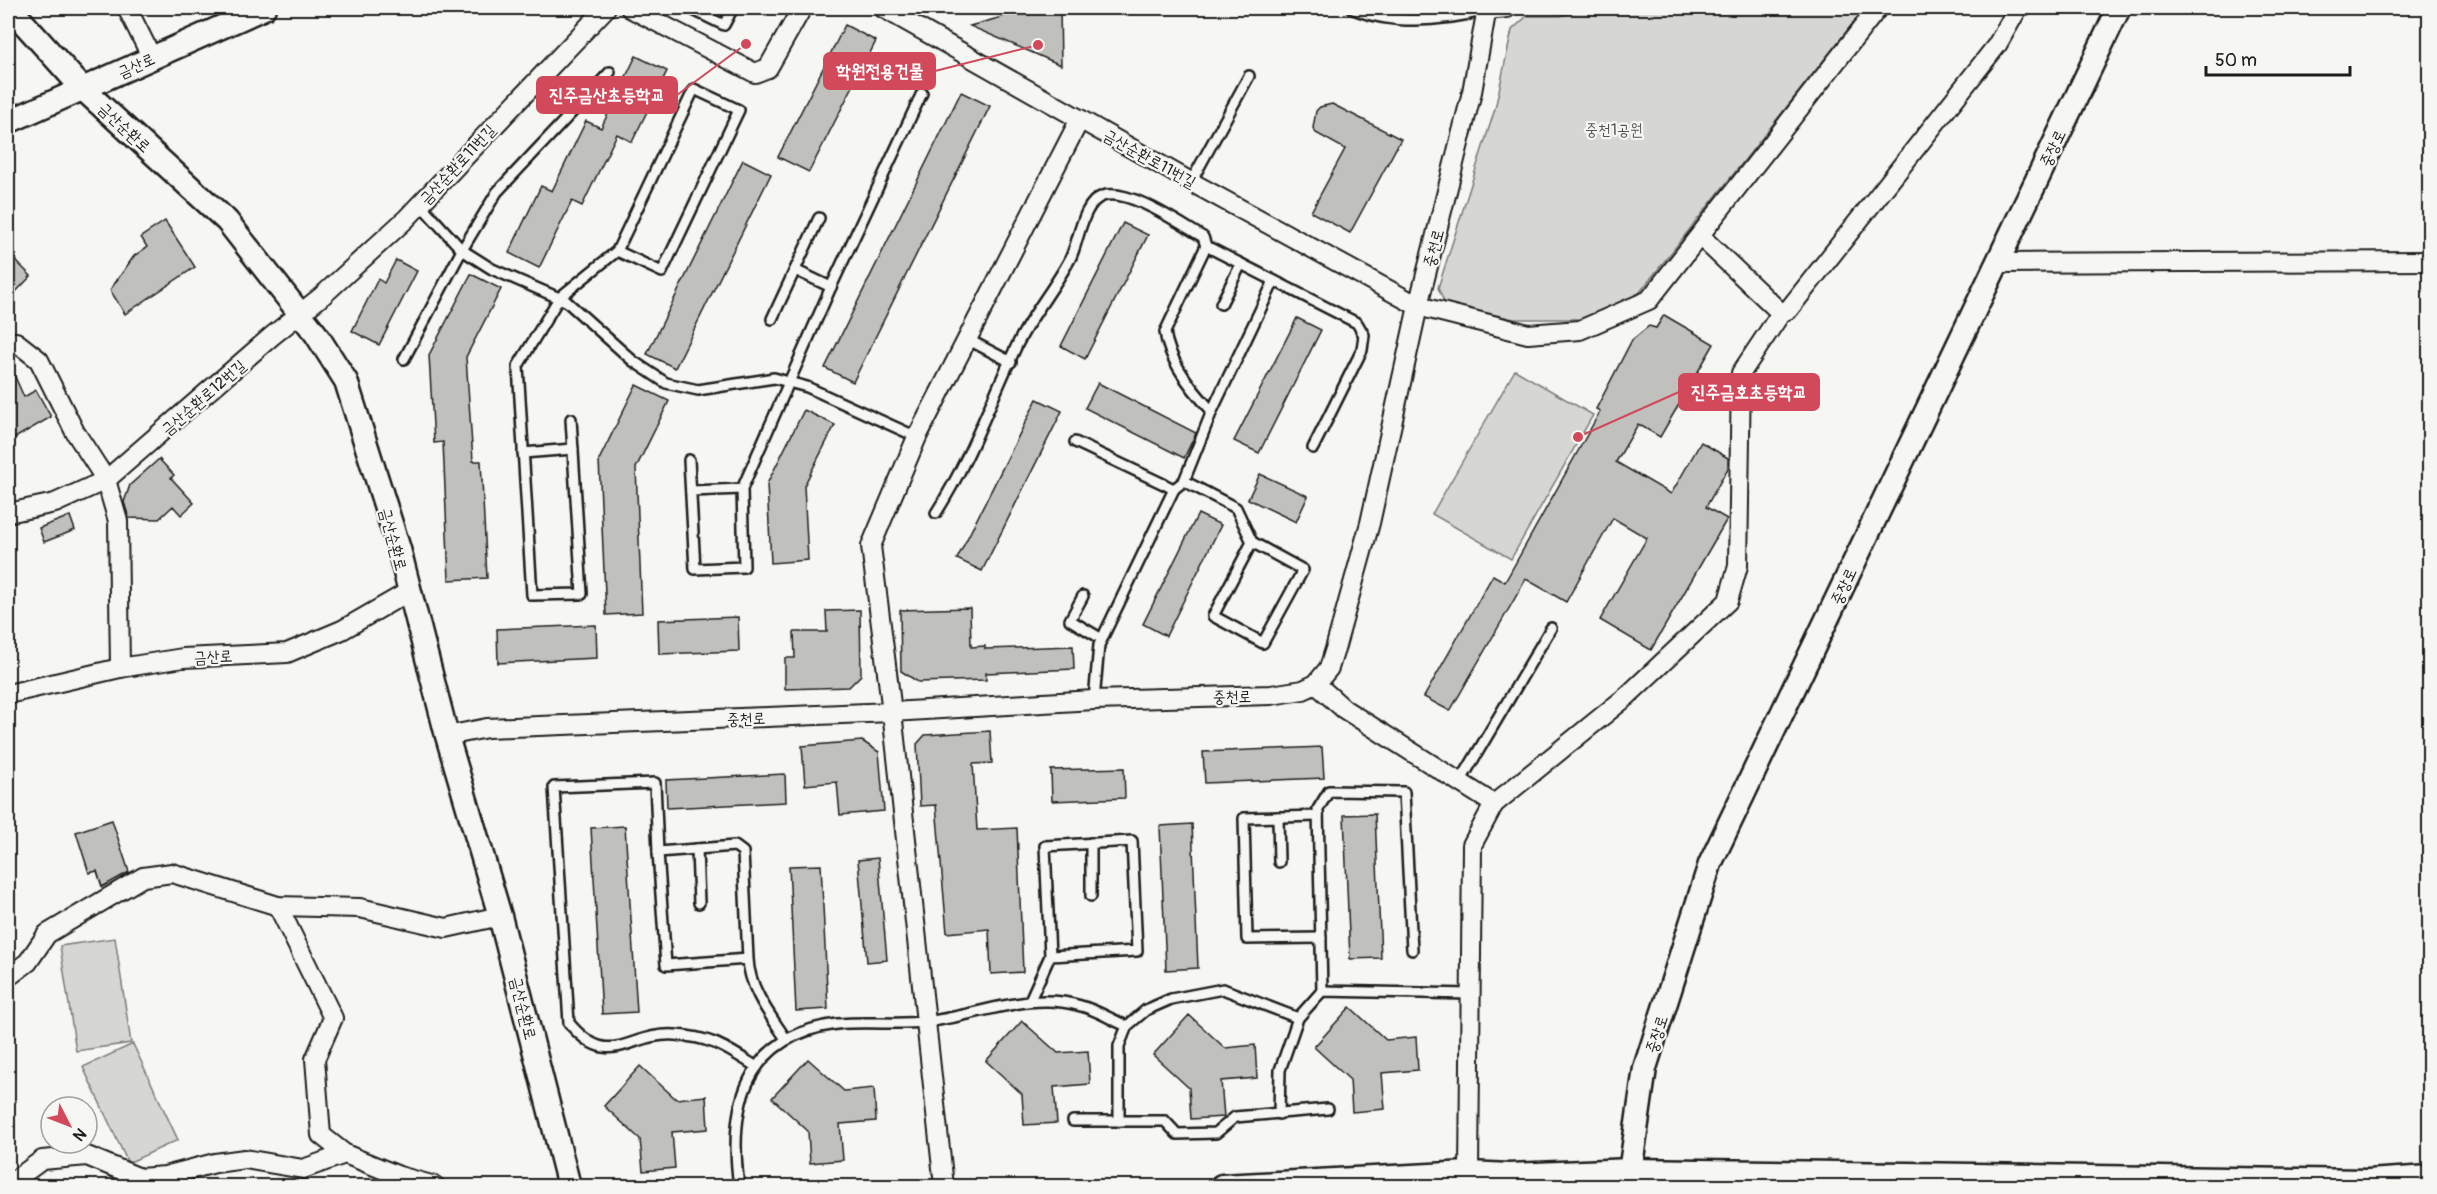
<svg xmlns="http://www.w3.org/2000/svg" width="2437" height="1194" viewBox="0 0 2437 1194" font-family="Pangolin,'Poor Story',sans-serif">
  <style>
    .green { fill: #d6d6d2; stroke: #797977; stroke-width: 1.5 }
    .building { fill: #c0c0bd; stroke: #1c1c1c; stroke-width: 1.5 }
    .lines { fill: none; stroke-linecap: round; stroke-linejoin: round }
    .service-casing { stroke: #1c1c1c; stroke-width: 14 }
    .minor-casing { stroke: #1c1c1c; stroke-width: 22 }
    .tertiary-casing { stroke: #1c1c1c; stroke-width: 27 }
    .service { stroke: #f6f6f2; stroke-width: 9 }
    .minor { stroke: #f6f6f2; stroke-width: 18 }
    .tertiary { stroke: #f6f6f2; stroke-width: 22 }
    .labels { text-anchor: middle; stroke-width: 4.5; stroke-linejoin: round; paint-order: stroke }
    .street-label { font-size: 16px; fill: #1c1c1c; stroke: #f6f6f2 }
    .park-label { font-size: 16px; fill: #545453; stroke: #f6f6f2 }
    .leader { fill: none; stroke: #d1495b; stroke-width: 2 }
    .callout-dot { fill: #d1495b; stroke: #f6f6f2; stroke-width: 2 }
    .callout { fill: #d1495b; stroke: #d1495b; stroke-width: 2 }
    .callout-label { font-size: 18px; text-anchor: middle; font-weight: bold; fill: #fff }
  </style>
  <rect width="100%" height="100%" fill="#f6f6f2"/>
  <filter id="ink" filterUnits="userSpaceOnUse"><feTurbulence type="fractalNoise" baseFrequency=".0167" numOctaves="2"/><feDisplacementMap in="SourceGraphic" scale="12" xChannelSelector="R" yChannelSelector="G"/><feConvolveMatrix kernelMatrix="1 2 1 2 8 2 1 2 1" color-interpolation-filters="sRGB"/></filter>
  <g filter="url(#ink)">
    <!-- green -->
    <g class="green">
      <path d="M1588 8H1865L1636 297 1583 319H1514L1445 304 1438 288 1495 109 1512 30 1527 16H1560Z"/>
      <path d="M1515 370 1593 415 1511 559 1432 514Z"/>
      <path d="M115 938 131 1043 76 1051 60 946Z"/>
      <path d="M133 1044 178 1140 128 1163 83 1067Z"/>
    </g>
    <!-- building -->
    <g class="building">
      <path d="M1010 8H1060L1061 65 970 26 1002 17Z"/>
      <path d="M845 25 876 41 809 172 778 157Z"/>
      <path d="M636 56 667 71 632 142 617 134 582 206 572 201 539 268 509 253 541 186 552 191 586 121 601 128Z"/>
      <path d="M961 92 990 106 853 382 825 368Z"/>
      <path d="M1332 104 1401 139 1350 233 1311 212 1345 149 1316 133 1313 128 1316 111 1320 107Z"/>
      <path d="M743 160 771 174 675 368 647 354Z"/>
      <path d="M165 221 195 267 125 314 110 290 134 256 147 247 141 237Z"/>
      <path d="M1123 223 1148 235 1085 359 1061 346Z"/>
      <path d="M8 253 31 276 8 300Z"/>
      <path d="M396 260 417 271 379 345 352 331 378 279 384 283Z"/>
      <path d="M471 274 501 289 466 357 473 461H481L487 578 449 580 443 442 434 443 429 355Z"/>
      <path d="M1664 315 1714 344 1660 437 1638 424 1616 462 1671 494 1701 442 1728 458V468L1706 507 1727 519 1651 650 1600 620 1647 538 1613 518 1566 602 1526 579 1450 711 1424 697 1493 575 1505 582 1597 417 1600 411 1596 409 1632 340 1649 326 1656 328Z"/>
      <path d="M1297 318 1321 330 1259 453 1234 441Z"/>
      <path d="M8 361 24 397 36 390 51 417 8 442Z"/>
      <path d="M1098 383 1196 433 1184 458 1085 408Z"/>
      <path d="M636 385 669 401 636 468 642 613 606 615 599 460Z"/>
      <path d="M1037 399 1062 411 982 571 957 559Z"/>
      <path d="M804 410 835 425 804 486 808 560 771 563 767 484Z"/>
      <path d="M159 459 174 475 171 478 194 503 181 515 173 506 159 519 129 518 124 502 130 485Z"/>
      <path d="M1260 474 1308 496 1296 522 1248 499Z"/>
      <path d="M1198 514 1221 525 1166 636 1143 624Z"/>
      <path d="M70 516 75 530 44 542 39 528Z"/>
      <path d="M970 608 971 647 985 646V649L1073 646 1074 669 986 673V680L918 682 901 671 900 610Z"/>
      <path d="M860 610 861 675 849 687 785 689V658H795L794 632H827L826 611Z"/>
      <path d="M738 617 739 651 659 654 658 620Z"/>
      <path d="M596 625 597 658 498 663 497 629Z"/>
      <path d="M990 731 992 763 973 764 977 830 1017 828 1023 972 991 974 989 929 947 933 936 805 920 806 917 744 925 735Z"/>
      <path d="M862 741 879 752 884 811 840 815 837 782 805 785 802 746Z"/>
      <path d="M1322 747 1324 778 1205 783 1203 752Z"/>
      <path d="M1124 768 1125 798 1052 801 1051 770Z"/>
      <path d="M785 774 786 802 667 808 666 780Z"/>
      <path d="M1375 814 1381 958 1350 959 1344 815Z"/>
      <path d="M112 820 129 872 102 887 97 871 89 873 76 832Z"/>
      <path d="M1192 824 1198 968 1166 970 1160 826Z"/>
      <path d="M625 826 637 1012 602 1014 591 828Z"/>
      <path d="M878 858 887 960 867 962 858 860Z"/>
      <path d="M821 865 828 1009 796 1011 789 866Z"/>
      <path d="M1350 1007 1386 1040 1416 1037 1418 1070 1382 1073 1385 1109 1352 1112 1350 1080 1314 1047Z"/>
      <path d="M1189 1015 1225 1048 1255 1045 1257 1078 1221 1081 1224 1117 1191 1119 1189 1088 1153 1055Z"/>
      <path d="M1022 1021 1058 1053 1088 1051 1090 1084 1054 1087 1057 1123 1024 1125 1022 1094 986 1061Z"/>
      <path d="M808 1059 844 1091 874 1088 876 1121 840 1124 843 1160 810 1163 808 1131 772 1098Z"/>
      <path d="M640 1066 676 1099 706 1096 708 1129 672 1132 675 1168 643 1171 640 1139 604 1106Z"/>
    </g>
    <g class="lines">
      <defs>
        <g id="service">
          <path d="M689 8 724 25 733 8"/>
          <path d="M1351 8C1393 26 1444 21 1487 10"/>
          <path d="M1191 182 1249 76"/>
          <path d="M420 204 462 250 492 269 566 301 633 361 666 383 698 390 774 378 807 387 917 437"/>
          <path d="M1206 246 1165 332C1169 362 1192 390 1212 411"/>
          <path d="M795 270 831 287"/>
          <path d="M1221 304 1241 264"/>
          <path d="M772 319 819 218"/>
          <path d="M967 339 1011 362"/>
          <path d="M404 359 462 250 497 192 610 72"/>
          <path d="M571 419 582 594 532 595 518 366 559 298 617 251 694 89 739 110 662 272 617 251"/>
          <path d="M1075 442 1174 489"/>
          <path d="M523 453 573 449"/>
          <path d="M689 460 695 569 744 567 742 489 831 287 922 93"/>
          <path d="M1184 481 1236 508 1252 542 1303 570 1263 643 1213 616 1252 542"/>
          <path d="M691 491 742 489"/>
          <path d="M936 513C970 460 990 402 1017 345 1032 314 1054 289 1070 259 1079 242 1082 202 1103 196 1129 188 1180 224 1203 237L1206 246 1357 323 1364 335 1362 350 1313 448"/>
          <path d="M1083 596 1070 620 1102 639"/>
          <path d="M1094 700 1099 645 1174 489 1184 481 1212 411 1274 281"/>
          <path d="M1460 782 1551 628"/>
          <path d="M1318 816 1244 818 1247 939 1321 938"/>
          <path d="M1278 817 1279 862"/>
          <path d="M1091 843V896"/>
          <path d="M697 849 699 903"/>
          <path d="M658 852 655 783 554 787 569 1023C610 1072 628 1032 675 1035 712 1037 726 1048 757 1067"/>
          <path d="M748 959 666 965 658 852 735 846 743 852 748 959C749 988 770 1015 786 1039"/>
          <path d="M1322 991 1318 809 1329 791 1404 792 1412 950"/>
          <path d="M1030 1000 1050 956 1045 846 1132 841 1137 951 1050 956"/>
          <path d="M1279 1114 1280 1070 1298 1018"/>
          <path d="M1073 1121H1165L1177 1134 1216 1133 1235 1117 1328 1109"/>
          <path d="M1119 1121V1046L1127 1026"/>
          <path d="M739 1186C728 1106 745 1036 837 1024 866 1021 895 1025 924 1022 976 1017 1029 990 1081 1006 1097 1010 1112 1020 1127 1026L1146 1010 1171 999 1223 989 1298 1018 1322 991 1471 994"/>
        </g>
        <g id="minor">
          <path d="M127 8 152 58"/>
          <path d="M630 8 755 73 768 68 802 8"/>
          <path d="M883 8 1191 182 1418 306 1528 334 1580 330 1649 300 1878 8"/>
          <path d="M1487 10 1507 8"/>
          <path d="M1700 236 1781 313"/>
          <path d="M1996 263 2430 261"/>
          <path d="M8 342H16L39 360 75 432 106 480 118 521 120 668"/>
          <path d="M8 513 55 503 106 480 272 336 322 296 406 219 606 8"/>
          <path d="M1316 684 1344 709 1494 804 1472 845 1469 1173"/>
          <path d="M8 694 120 668 183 658 287 653 342 630 408 592"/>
          <path d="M447 736 487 728 892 712 1094 700 1271 695 1303 690 1316 684 1329 668 1335 649 1370 523 1418 306 1472 92 1487 8"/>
          <path d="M1494 804 1626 697 1728 601 1738 566 1741 373 1781 313 1789 309 1997 45 2018 8"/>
          <path d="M278 906 333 1018 315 1059 321 1135 345 1154"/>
          <path d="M8 977 28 962 47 934 143 877 172 873 278 906 360 908 446 928 500 916"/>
          <path d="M8 1185 42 1160 87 1156 140 1178 165 1176 215 1163 245 1159 303 1169 345 1154 399 1176 435 1186"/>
          <path d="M944 1186 892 712 871 546 917 437 1080 119"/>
        </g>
        <g id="tertiary">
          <path d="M10 8 83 89 227 221 316 334 346 381 399 549 447 736 500 916 569 1186"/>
          <path d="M8 122 264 8"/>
          <path d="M1222 1186 1469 1173 1509 1175 1631 1170 2368 1181 2430 1177"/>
          <path d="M1628 1186 1645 1068 1710 864 2119 8"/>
        </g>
      </defs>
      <!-- service casing -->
      <use href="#service" class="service-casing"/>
      <!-- minor casing -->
      <use href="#minor" class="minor-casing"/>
      <!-- tertiary casing -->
      <use href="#tertiary" class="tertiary-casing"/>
      <!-- service -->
      <use href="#service" class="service"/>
      <!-- minor -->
      <use href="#minor" class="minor"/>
      <!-- tertiary -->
      <use href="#tertiary" class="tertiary"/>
    </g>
  </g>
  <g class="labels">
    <!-- street labels -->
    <g class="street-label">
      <text transform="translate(136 65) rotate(-24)" y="6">금산로</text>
      <text transform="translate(125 127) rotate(43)" y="6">금산순환로</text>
      <text transform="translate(2052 148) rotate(-64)" y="6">중장로</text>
      <text transform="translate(1150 158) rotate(29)" y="6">금산순환로11번길</text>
      <text transform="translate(457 164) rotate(-47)" y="6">금산순환로11번길</text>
      <text transform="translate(1433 248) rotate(-75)" y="6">중천로</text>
      <text transform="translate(203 397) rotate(-41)" y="6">금산순환로12번길</text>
      <text transform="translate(394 539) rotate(75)" y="6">금산순환로</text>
      <text transform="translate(1843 586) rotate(-65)" y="6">중장로</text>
      <text transform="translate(213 656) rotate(-3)" y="6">금산로</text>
      <text transform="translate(1232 696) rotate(-1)" y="6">중천로</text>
      <text transform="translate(746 718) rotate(-2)" y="6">중천로</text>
      <text transform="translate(524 1008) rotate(76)" y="6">금산순환로</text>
      <text transform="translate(1656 1034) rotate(-72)" y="6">중장로</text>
    </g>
    <!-- park labels -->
    <g class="park-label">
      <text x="1614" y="135">중천1공원</text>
    </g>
  </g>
  <!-- callouts -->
  <path class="leader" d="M1038 45L935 71M746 44L677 95M1578 437L1679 392"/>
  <g class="callout-dot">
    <circle cx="1038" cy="45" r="6"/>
    <circle cx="746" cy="44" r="6"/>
    <circle cx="1578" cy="437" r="6"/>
  </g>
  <g class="callout">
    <rect x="824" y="53" width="111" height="36" rx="6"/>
    <rect x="537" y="77" width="140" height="36" rx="6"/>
    <rect x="1679" y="374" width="140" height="36" rx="6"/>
  </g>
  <g class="callout-label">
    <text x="880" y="77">학원전용건물</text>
    <text x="607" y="101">진주금산초등학교</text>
    <text x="1749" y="398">진주금호초등학교</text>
  </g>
  <!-- margin -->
  <rect width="2437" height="1194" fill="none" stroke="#f6f6f2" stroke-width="30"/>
  <rect x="15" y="15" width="2407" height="1164" fill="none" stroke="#1c1c1c" stroke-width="2" filter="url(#ink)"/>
  <!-- north arrow -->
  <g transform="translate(69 1125) rotate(132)"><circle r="28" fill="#f6f6f2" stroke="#9f9f9c" stroke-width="1.5"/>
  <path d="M0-4.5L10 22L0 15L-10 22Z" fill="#d1495b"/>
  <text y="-9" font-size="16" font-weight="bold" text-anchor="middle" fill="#1c1c1c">N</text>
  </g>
  <!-- scale -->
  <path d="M2206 66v9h144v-9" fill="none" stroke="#1c1c1c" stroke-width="3"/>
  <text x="2215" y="66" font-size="18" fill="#1c1c1c" stroke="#f6f6f2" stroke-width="4.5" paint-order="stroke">50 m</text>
</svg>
